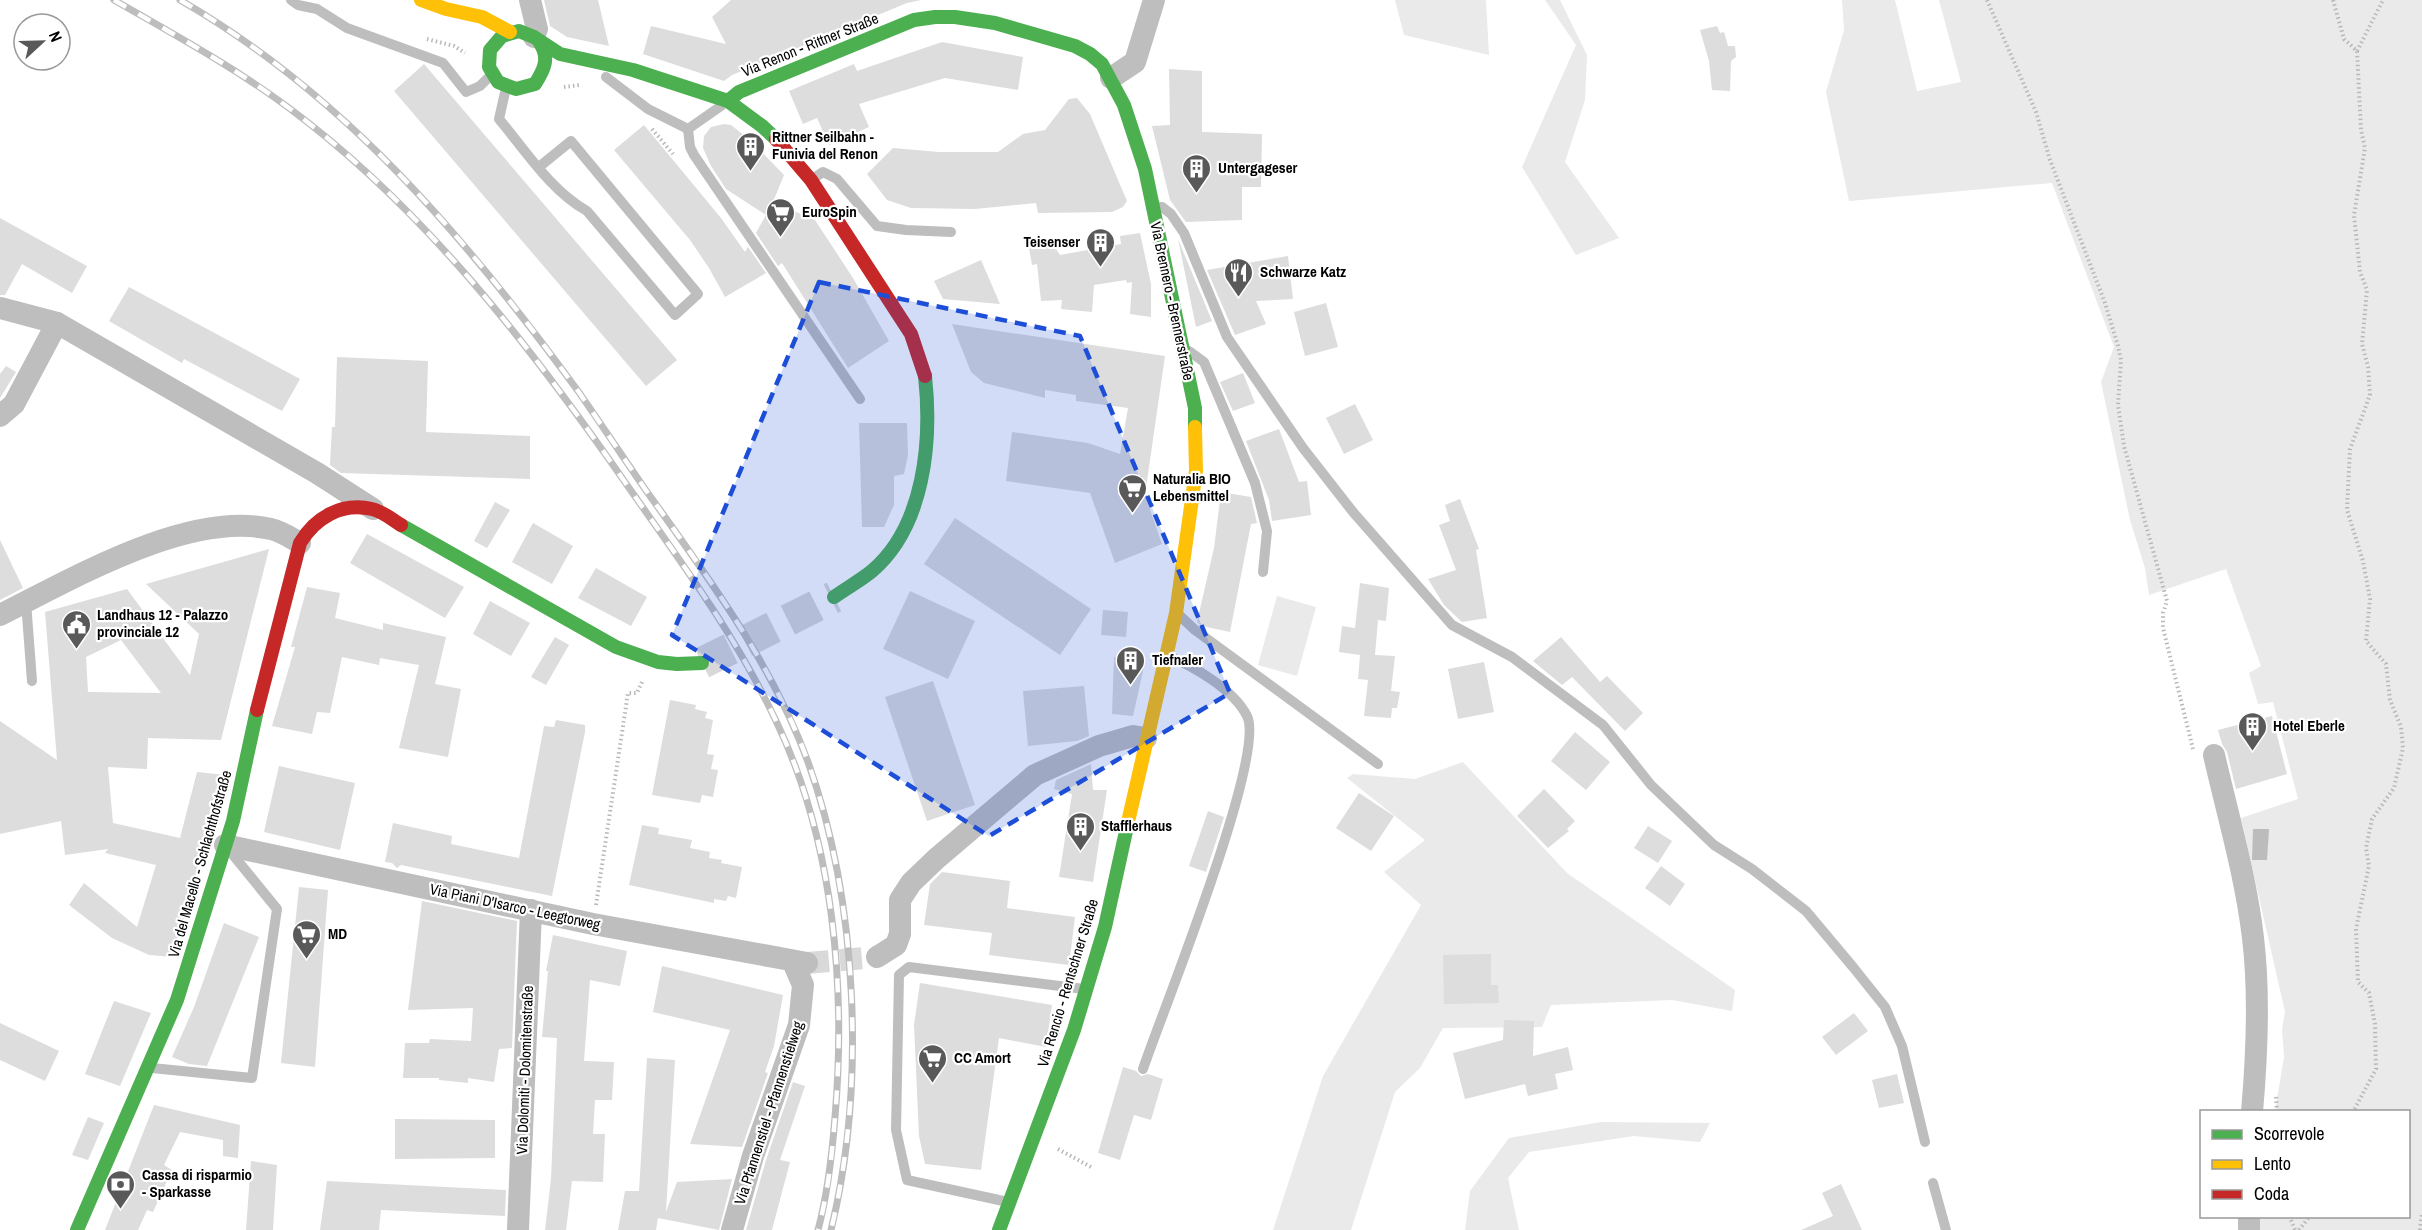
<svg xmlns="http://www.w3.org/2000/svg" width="2422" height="1230" viewBox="0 0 2422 1230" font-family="'Archivo Narrow',sans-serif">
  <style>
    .green { fill: #eaeaea }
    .water { fill: #bcbcbc }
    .building { fill: #ddd; fill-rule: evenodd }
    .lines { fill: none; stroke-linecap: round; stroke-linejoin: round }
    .street-tunnel { stroke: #d9d9d9; stroke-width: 22; stroke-dasharray: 22 11; stroke-linecap: butt }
    .secondary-tunnel { stroke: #d9d9d9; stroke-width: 32; stroke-dasharray: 32 16; stroke-linecap: butt }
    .path { stroke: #b8b8b8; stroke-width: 4; stroke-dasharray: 1.5 3; stroke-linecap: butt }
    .lane { stroke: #bebebe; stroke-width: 10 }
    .street { stroke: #bebebe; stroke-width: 22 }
    .fast { stroke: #4caf50; stroke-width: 14 }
    .slow { stroke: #ffc107; stroke-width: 14 }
    .jam { stroke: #c62828; stroke-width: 14 }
    .rail-casing { stroke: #bdbdbd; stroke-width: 7 }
    .rail { stroke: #fff; stroke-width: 4.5; stroke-dasharray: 14; stroke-linecap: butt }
    .marked { fill: #1d4ed8; fill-opacity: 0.2; stroke: #1d4ed8; stroke-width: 4.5; stroke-dasharray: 12 8; stroke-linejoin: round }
    .labels { text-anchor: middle; stroke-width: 4.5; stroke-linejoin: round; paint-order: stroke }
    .street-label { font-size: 15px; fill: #000; stroke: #fff }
    .poi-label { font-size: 15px; font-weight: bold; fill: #000; stroke: #fff; text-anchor: start }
  </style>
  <rect width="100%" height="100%" fill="#fff"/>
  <!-- green -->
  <g class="green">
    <path d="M1395 0H1486L1489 55 1404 35Z"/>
    <path d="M1545 0H1560L1587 55 1585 100 1565 162 1619 238 1576 255 1522 167 1576 45Z"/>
    <path d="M1842 0H1895L1917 91 1961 82 1939 0H2422V1230H2257L2259 1217 2408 1216V1112L2275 1111 2284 1057 2282 1029 2285 1012 2241 818 2298 799 2273 702 2258 704 2249 673 2261 666 2226 569 2149 595 2145 568 2130 520 2101 382 2114 347 2052 183 1849 201 1826 92 1844 30Z"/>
    <path d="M1277 596 1316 607 1297 676 1258 665Z"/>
    <path d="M1463 762 1567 873 1735 990 1732 1011 1672 1000 1551 1005 1542 1027 1443 1028 1420 1068 1395 1092 1351 1230H1273L1323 1076 1421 905 1384 872 1425 840 1347 778 1353 774 1415 779Z"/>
    <path d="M1601 1122 1710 1123 1700 1142 1634 1136 1529 1152 1508 1178 1519 1230H1465L1470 1191 1509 1138Z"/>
  </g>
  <!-- water -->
  <path class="water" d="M2253 829H2269L2267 860H2252Z"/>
  <!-- building -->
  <g class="building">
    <path d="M544 0H598L609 46 567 37 550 26Z"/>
    <path d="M731 0H921L907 3 732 75 724 81 643 54 651 26 726 44 712 17Z"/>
    <path d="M1717 26 1720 33 1724 32 1728 46H1735L1736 57 1731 61 1730 91 1712 90 1709 61 1700 30Z"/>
    <path d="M942 42 1023 57 1018 90 945 78 859 104 869 127 829 145 817 118 803 124 789 91 854 64 857 71Z"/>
    <path d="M424 64 677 360 646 386 394 91Z"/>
    <path d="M1169 69 1202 71V132L1262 134 1261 187H1242V220L1186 222 1170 200 1152 126 1170 125Z"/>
    <path d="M1077 98 1090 114 1127 201 1123 207 1112 212 1038 213 1036 203 975 209 911 208 887 200 867 174 893 148 939 152H998L1023 134 1045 130 1069 99Z"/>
    <path d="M724 124 731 125 750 140 784 175 773 202 815 220 853 278 889 341 848 368 782 263 778 266 756 233 766 215 726 189 711 166 703 148 704 136 711 127Z"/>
    <path d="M644 125 721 218 745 252 748 247 766 273 725 297 709 268 690 240 614 150Z"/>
    <path d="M0 218 87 266 72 293 22 264 5 295H0Z"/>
    <path d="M1140 233 1151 284V317L1130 314 1132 282 1127 283 1126 280 1094 285 1092 312 1061 309 1062 300 1041 301 1037 264 1032 265 1029 248 1053 245 1060 255 1121 244 1120 236Z"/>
    <path d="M1178 239 1212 321 1196 327Z"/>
    <path d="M1288 256 1293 299 1256 301 1266 324 1235 335 1207 270Z"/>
    <path d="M981 260 1000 304 943 299 934 281Z"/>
    <path d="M129 287 300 379 282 411 184 359 182 363 109 321Z"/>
    <path d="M1326 303 1338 347 1305 356 1294 312Z"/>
    <path d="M952 324 1165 356 1145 495 1162 544 1115 563 1090 493 1006 481 1012 432 1088 443 1120 454 1128 408 1076 401V395L1045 390V398L984 383 971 372Z"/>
    <path d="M337 357 428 361 426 432 530 436V479L341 473 330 465 332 427H335Z"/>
    <path d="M6 366 16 372 0 398V374Z"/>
    <path d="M1243 373 1255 403 1233 411 1220 382Z"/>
    <path d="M1355 404 1373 440 1344 454 1326 418Z"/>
    <path d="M859 423H907L908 455 904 474 894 476V505L884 527H862Z"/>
    <path d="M1279 429 1299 482 1307 481 1311 515 1272 521 1269 500 1246 441Z"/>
    <path d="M1221 492 1251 497 1257 523 1251 524 1230 632 1202 626 1197 622 1214 548Z"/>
    <path d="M1460 499 1479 549 1476 550 1487 618 1462 622 1444 605 1428 579 1456 570 1439 525 1450 521 1445 505Z"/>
    <path d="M495 502 510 510 487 548 474 541Z"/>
    <path d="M955 518 1091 609 1060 655 924 564Z"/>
    <path d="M533 523 573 546 552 584 512 562Z"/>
    <path d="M367 534 464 587 445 618 350 563Z"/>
    <path d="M0 540 23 588 0 600Z"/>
    <path d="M269 549 221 740 148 738 147 769 108 767 113 823 180 838 197 772 225 775 216 816 172 957 149 955 112 938 69 905 84 883 137 927 156 865 105 853 108 849 65 855 61 821 0 834V721L57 760 45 612 127 589 190 675 199 634 146 584ZM121 640 161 693 88 692 86 657Z"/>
    <path d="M596 568 647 597 631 626 578 598Z"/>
    <path d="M1360 583 1389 588 1386 621 1378 620 1375 655 1395 656 1391 691 1400 692 1397 708H1392L1391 718 1364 716 1368 680 1358 679 1360 655 1339 652 1342 626 1355 628Z"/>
    <path d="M307 587 340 593 335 618 383 630V623L446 637 435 684 461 689 448 757 399 748 419 665 380 658 379 665 342 657 330 713 317 712 312 734 272 726 295 647H291Z"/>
    <path d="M910 591 975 621 948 679 883 649Z"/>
    <path d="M490 601 530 623 511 656 473 634Z"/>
    <path d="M1103 610 1128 612 1126 637 1101 635Z"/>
    <path d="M555 637 569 645 546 685 531 677Z"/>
    <path d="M1561 637 1600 682 1607 676 1643 713 1625 731 1572 677 1562 685 1533 661Z"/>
    <path d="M1114 657 1145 662 1133 716 1112 714Z"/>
    <path d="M1484 662 1494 712 1458 719 1448 669Z"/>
    <path d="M933 681 975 805 927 821 885 697Z"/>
    <path d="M1084 686 1089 736 1077 741 1028 746 1023 691Z"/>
    <path d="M670 700 696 705 695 709 707 712 705 718 713 720 707 754 714 755 711 769 718 770 713 797 702 795 700 803 652 795Z"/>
    <path d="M2272 716 2287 774 2236 789 2227 752 2222 744 2218 730Z"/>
    <path d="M556 720 585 725V732L552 896 401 865 397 868 392 863 385 862 393 823 452 836 451 844 519 858 544 726 554 727Z"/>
    <path d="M1575 732 1610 762 1586 790 1551 761Z"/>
    <path d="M1091 764 1093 790H1107L1093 882 1059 877 1072 794 1054 789 1056 780Z"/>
    <path d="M279 766 355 783 340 850 264 832Z"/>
    <path d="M1544 789 1575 821 1567 829 1569 831 1548 848 1517 816Z"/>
    <path d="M1359 793 1394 816 1371 851 1336 828Z"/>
    <path d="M1208 811 1224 817 1206 872 1189 866Z"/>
    <path d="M642 825 659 828 658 834 692 840 690 848 710 852 709 858 722 860 721 863 742 867 736 898 728 896 726 901 714 899V903L629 885Z"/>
    <path d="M1648 826 1672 841 1658 863 1634 848Z"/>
    <path d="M1661 866 1685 884 1670 906 1645 888Z"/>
    <path d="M942 872 1010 881 1007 908 1075 917 1069 965 989 955 992 933 924 925 930 884Z"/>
    <path d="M299 887 328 890 315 1067 281 1063Z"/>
    <path d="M422 901 517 921 512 1048 499 1049 494 1082 468 1078V1083L439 1080V1078H403L405 1043H429L430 1039 471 1041 473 1008 408 1010Z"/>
    <path d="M224 923 259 937 207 1066 189 1064 172 1057 194 1007Z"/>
    <path d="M553 935 627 951 620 986 590 980 584 1061 614 1062 612 1100H595L593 1134H605L603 1182 572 1181 566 1230H545L551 1179 557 1038 542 1037 548 971H546Z"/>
    <path d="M1491 954V985H1498L1499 1003 1444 1004 1443 955Z"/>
    <path d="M662 966 783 995 774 1046 765 1072 768 1073 742 1147 690 1144 730 1030 653 1012Z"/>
    <path d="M920 983 1052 1005 1046 1047 999 1038 981 1170 925 1164 919 1136 914 1025Z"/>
    <path d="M114 1001 151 1013 120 1086 85 1074Z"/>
    <path d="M1854 1013 1868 1031 1836 1055 1822 1037Z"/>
    <path d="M1504 1020 1534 1021 1533 1056 1568 1047 1573 1070 1555 1074 1558 1089 1528 1096 1525 1084 1465 1099 1453 1053 1503 1040Z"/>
    <path d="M0 1023 59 1051 45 1081 0 1060Z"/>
    <path d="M647 1058 675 1060 666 1212 677 1182 732 1179 719 1230 658 1218 656 1230H618L625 1191H639Z"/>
    <path d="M1123 1067 1136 1071 1141 1076 1148 1074 1163 1079 1151 1120 1134 1115 1120 1160 1098 1153Z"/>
    <path d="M1897 1074 1904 1103 1879 1108 1872 1080Z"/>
    <path d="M793 1082 805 1086 780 1160 790 1162 772 1230H746L766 1160Z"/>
    <path d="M154 1105 240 1125 238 1158 223 1156V1140L180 1132 164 1165 172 1170 153 1212 147 1210 138 1230H105Z"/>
    <path d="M88 1117 104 1123 88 1160 72 1155Z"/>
    <path d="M395 1119 495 1120V1158L395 1159Z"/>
    <path d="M251 1161 277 1165 273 1230H246Z"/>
    <path d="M327 1181 506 1190 505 1216 381 1210 379 1230H320Z"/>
    <path d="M1841 1184 1862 1230H1801L1833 1216 1822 1193Z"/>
  </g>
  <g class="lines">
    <!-- street-tunnel -->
    <path class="street-tunnel" d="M807 963 877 957"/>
    <!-- secondary-tunnel -->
    <path class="secondary-tunnel" d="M702 663 834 597"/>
    <!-- path -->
    <g class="path">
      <path d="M1987 0 2036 112 2050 160 2105 303 2118 346 2121 360 2118 405 2124 446 2167 601 2163 613V628L2193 749"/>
      <path d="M2333 0 2344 39 2357 51 2361 130 2365 148 2354 215 2360 272 2367 290 2362 344 2368 367 2370 395 2350 449 2347 510 2363 561 2370 599 2366 641 2386 664 2390 700 2401 727 2403 748 2394 788 2372 819 2366 848 2369 866 2356 929 2358 982 2369 993 2375 1024 2376 1069 2353 1112"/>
      <path d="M427 39 454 46 465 53"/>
      <path d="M2357 51 2383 0"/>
      <path d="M564 87 580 85"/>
      <path d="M652 129 673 154"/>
      <path d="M596 905 628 693H637L642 682"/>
      <path d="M2276 1097 2277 1112"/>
      <path d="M1058 1149 1091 1167"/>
      <path d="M2291 1220 2295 1230"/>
      <path d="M2299 1230 2310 1216"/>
      <path d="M2420 1230 2422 1213"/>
    </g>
    <!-- lane -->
    <g class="lane">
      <path d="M291 0 298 5 317 9 347 28 443 63 466 92 480 86 490 76"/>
      <path d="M606 77 648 109 688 129 721 106"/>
      <path d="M506 88 499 119C525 150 551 191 587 211L675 315 698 294 571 141 539 167"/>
      <path d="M688 129 690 147 694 155 860 399"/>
      <path d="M814 178 823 172 837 179 877 226 906 230 951 232"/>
      <path d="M1158 207H1162L1171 214 1184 233 1227 337 1303 448 1353 512 1452 625 1512 657 1603 725 1651 785 1714 845 1752 869 1806 911 1853 967 1885 1007 1902 1046 1925 1142"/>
      <path d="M1189 351 1204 362 1255 483 1267 531 1263 572"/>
      <path d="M26 602 32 681"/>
      <path d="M1179 615 1195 630 1378 764"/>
      <path d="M152 1068 252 1078 277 909 229 850"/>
      <path d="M1143 1069C1161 1015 1267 755 1247 716 1234 690 1194 666 1168 656"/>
      <path d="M1933 1183 1946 1230"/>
      <path d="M1008 1202 907 1180 896 1130 899 975 909 967 1084 989"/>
    </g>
    <!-- street -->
    <g class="street">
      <path d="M530 0 537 29 534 37"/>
      <path d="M1111 78 1135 62 1154 0"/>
      <path d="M0 308 57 323 317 473 373 509"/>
      <path d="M0 416 14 404 57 323"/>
      <path d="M0 615C72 579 189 510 271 529 281 531 291 538 300 543"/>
      <path d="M2214 755C2228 816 2246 877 2253 938 2260 995 2257 1055 2252 1112"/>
      <path d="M225 845 593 924 807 963"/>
      <path d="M877 957 896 945 900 934V900L911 883 936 859 1035 775 1099 746 1133 736 1146 738"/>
      <path d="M2249 1216V1230"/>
      <path d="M518 1230 531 910"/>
      <path d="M732 1230 753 1156 799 1025 803 985 793 962"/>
    </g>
    <!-- fast -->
    <g class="fast">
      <path d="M540 43C550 58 544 70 535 84L516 89 498 82 489 67 490 50 502 36 519 31 534 37 560 54 633 70 728 101 762 126 776 139"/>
      <path d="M728 101 739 92 914 20 935 17H955L995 23 1075 46 1090 54 1102 64 1124 105 1145 169 1195 408V427"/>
      <path d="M401 525 616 647 658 662 677 664 702 663"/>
      <path d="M834 597C847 588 861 580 872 571 925 526 932 440 925 376"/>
      <path d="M77 1230 177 1000 233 821 257 710"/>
      <path d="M999 1230 1074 1030 1105 927 1128 822"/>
    </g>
    <!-- slow -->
    <g class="slow">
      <path d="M421 0 446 9 482 17 510 32"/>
      <path d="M1128 822 1176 613 1196 471 1195 427"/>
    </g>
    <!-- jam -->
    <g class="jam">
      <path d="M776 139 811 180 911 334 925 376"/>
      <path d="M257 710 300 543C315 518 341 502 372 509 382 511 393 520 401 525"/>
    </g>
    <defs>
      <g id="rail">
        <path d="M114 0C173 34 234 67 289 108 425 209 531 347 627 485 681 562 737 637 777 723 834 843 846 987 835 1117 832 1155 828 1193 818 1230"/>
        <path d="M180 0C345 95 467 239 578 391 601 424 623 457 645 489 707 576 771 661 808 762 858 901 866 1087 831 1230"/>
      </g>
    </defs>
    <!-- rail casing -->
    <use href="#rail" class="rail-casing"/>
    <!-- rail -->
    <use href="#rail" class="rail"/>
  </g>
  <!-- marked area -->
  <path class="marked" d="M819 282 1080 336 1230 693 989 836 672 635Z"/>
  <!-- icons -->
  <defs>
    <symbol id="building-pin" viewBox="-11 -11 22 30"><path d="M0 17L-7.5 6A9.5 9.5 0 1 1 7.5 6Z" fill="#595959" stroke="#fff"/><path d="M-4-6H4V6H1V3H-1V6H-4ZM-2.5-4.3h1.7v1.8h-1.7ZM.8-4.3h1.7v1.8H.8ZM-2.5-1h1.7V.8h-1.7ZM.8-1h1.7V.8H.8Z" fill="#fff"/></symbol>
    <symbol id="supermarket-pin" viewBox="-11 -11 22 30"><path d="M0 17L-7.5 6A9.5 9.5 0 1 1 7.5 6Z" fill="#595959" stroke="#fff"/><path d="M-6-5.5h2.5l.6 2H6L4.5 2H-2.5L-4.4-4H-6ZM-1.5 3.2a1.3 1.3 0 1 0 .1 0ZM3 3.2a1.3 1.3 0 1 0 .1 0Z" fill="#fff"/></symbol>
    <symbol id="restaurant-pin" viewBox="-11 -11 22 30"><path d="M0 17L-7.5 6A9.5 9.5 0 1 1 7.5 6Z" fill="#595959" stroke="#fff"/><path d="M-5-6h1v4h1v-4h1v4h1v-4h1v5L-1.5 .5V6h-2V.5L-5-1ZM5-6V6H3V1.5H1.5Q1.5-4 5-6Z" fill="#fff"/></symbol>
    <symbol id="civic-pin" viewBox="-11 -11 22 30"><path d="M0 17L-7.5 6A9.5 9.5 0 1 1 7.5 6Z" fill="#595959" stroke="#fff"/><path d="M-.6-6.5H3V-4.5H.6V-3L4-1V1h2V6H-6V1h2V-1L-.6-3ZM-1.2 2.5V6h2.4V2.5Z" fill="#fff"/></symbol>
    <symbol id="bank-pin" viewBox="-11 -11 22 30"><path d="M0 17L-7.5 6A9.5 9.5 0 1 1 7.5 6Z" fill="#595959" stroke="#fff"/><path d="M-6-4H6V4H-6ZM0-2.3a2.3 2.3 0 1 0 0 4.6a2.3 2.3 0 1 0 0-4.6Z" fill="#fff"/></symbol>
  </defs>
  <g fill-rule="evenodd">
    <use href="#building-pin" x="734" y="130" width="33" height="45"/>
    <use href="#building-pin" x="1180" y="152" width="33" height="45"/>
    <use href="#supermarket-pin" x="764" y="196" width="33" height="45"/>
    <use href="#building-pin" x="1084" y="226" width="33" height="45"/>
    <use href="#restaurant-pin" x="1222" y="256" width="33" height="45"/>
    <use href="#supermarket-pin" x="1116" y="472" width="33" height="45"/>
    <use href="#civic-pin" x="60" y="608" width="33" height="45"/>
    <use href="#building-pin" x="1114" y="644" width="33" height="45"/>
    <use href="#building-pin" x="2236" y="710" width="33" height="45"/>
    <use href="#building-pin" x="1064" y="810" width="33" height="45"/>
    <use href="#supermarket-pin" x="290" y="918" width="33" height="45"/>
    <use href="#supermarket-pin" x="916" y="1042" width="33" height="45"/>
    <use href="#bank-pin" x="104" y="1168" width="33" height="45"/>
  </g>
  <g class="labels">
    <!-- street labels -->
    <g class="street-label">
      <text transform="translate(810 45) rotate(-22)" y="5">Via Renon - Rittner Straße</text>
      <text transform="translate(1172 301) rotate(78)" y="5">Via Brennero - Brennerstraße</text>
      <text transform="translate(200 864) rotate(-74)" y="5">Via del Macello - Schlachthofstraße</text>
      <text transform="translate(515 907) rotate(12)" y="5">Via Piani D'Isarco - Leegtorweg</text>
      <text transform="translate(1068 983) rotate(-73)" y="5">Via Rencio - Rentschner Straße</text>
      <text transform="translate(525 1070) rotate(-88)" y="5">Via Dolomiti - Dolomitenstraße</text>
      <text transform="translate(769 1113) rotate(-72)" y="5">Via Pfannenstiel - Pfannenstielweg</text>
    </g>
    <!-- poi labels -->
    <g class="poi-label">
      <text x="772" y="142">Rittner Seilbahn -<tspan x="772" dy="17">Funivia del Renon</tspan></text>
      <text x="1218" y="173">Untergageser</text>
      <text x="802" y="217">EuroSpin</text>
      <text x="1080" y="247" text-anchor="end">Teisenser</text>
      <text x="1260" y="277">Schwarze Katz</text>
      <text x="1153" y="484">Naturalia BIO<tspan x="1153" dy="17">Lebensmittel</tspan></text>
      <text x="97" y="620">Landhaus 12 - Palazzo<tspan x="97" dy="17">provinciale 12</tspan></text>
      <text x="1152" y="665">Tiefnaler</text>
      <text x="2273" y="731">Hotel Eberle</text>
      <text x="1101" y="831">Stafflerhaus</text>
      <text x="328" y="939">MD</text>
      <text x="954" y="1063">CC Amort</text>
      <text x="142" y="1180">Cassa di risparmio<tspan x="142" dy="17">- Sparkasse</tspan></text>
    </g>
  </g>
  <!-- legend -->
  <rect x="2200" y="1110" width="210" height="108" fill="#ffffff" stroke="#999999" stroke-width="1.5"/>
  <rect x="2212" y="1130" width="30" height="9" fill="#4caf50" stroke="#999999" stroke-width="1.5"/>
  <text x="2254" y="1140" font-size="18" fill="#000000">Scorrevole</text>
  <rect x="2212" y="1160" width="30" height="9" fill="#ffc107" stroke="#999999" stroke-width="1.5"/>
  <text x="2254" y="1170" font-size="18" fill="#000000">Lento</text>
  <rect x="2212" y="1190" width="30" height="9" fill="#c62828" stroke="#999999" stroke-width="1.5"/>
  <text x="2254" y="1200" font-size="18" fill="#000000">Coda</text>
  <!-- north arrow -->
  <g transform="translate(42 42) rotate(68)"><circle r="28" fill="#ffffff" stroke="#999999" stroke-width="1.5"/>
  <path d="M0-4.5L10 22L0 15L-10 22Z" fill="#595959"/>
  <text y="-9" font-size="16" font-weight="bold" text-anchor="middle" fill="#000000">N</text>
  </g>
</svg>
